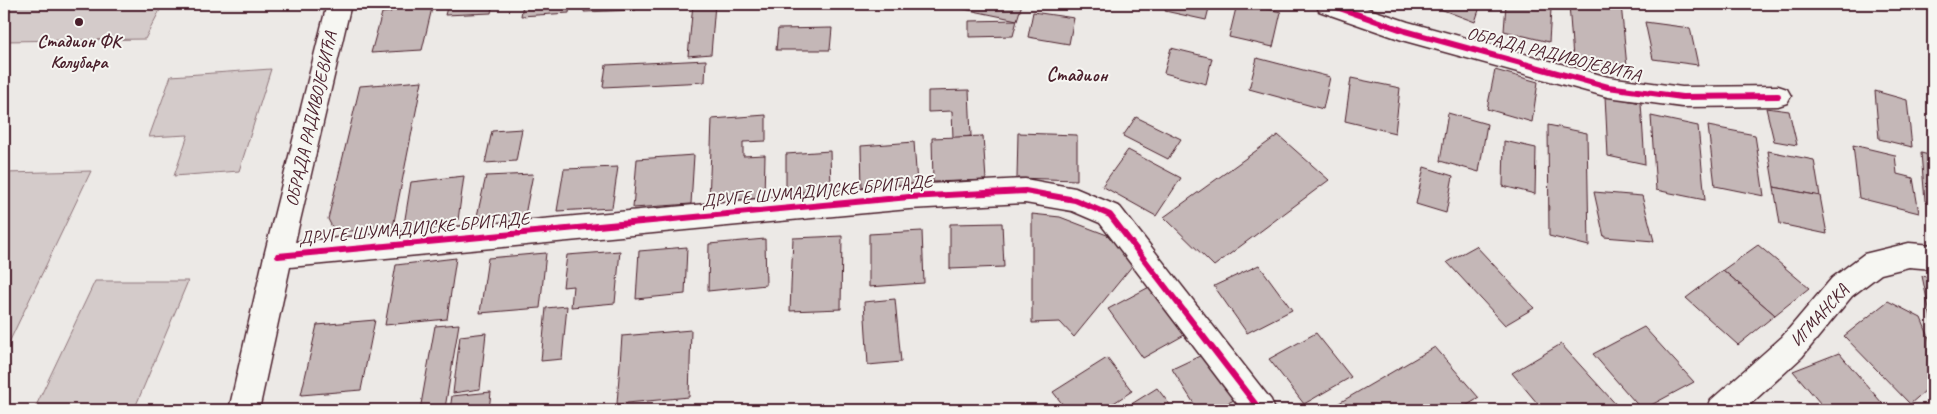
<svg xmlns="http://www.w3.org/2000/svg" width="1937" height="414" viewBox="0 0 1937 414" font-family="Caveat,sans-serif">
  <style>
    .green { fill: #d4cbca; stroke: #8f757a }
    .building { fill: #c4b7b7; stroke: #4a1f2b }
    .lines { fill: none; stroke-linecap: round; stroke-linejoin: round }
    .minor-casing { stroke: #4a1f2b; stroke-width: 3 }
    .minor { fill: #f6f6f2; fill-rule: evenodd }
    .cycleway-casing { stroke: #f6f6f2; stroke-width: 9 }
    .cycleway { stroke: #d6006c; stroke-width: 6 }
    .poi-dot { fill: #4a1f2b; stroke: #f6f6f2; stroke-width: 2 }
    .labels { text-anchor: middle; stroke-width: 4; stroke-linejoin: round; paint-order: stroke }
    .poi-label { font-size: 18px; font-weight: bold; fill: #4a1f2b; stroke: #f6f6f2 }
    .street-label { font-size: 18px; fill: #4a1f2b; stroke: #f6f6f2 }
    .neighbourhood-label { font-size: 19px; font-weight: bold; fill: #4a1f2b; stroke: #f6f6f2 }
  </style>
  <rect width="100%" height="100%" fill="#ece9e6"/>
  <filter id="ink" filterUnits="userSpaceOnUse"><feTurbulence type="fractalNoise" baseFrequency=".02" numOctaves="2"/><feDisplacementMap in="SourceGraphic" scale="10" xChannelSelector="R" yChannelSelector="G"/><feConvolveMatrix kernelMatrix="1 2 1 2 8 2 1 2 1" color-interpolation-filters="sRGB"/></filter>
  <g filter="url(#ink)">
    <!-- green -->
    <g class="green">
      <path d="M4 4H163L145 39 4 41Z"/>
      <path d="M271 69 239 171 174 176 188 135 149 137 171 76Z"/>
      <path d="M91 171 4 353V173Z"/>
      <path d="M95 281H188L134 410H34Z"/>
    </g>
    <!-- building -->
    <g class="building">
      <path d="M393 4H433L422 50 371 53 382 13 391 12Z"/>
      <path d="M448 4H493L491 13 445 15Z"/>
      <path d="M523 4H570L569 13 521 16Z"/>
      <path d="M585 4H637L636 10 584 12Z"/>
      <path d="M693 4H715L711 54 688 56Z"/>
      <path d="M724 4H770L724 6Z"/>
      <path d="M965 4H1022L1017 20 964 9Z"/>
      <path d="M1167 4H1210L1206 20 1165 11Z"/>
      <path d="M1237 4H1246L1281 12 1273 47 1229 37Z"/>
      <path d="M1427 4H1481L1475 22Z"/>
      <path d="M1506 4H1527L1551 9 1549 42 1504 31Z"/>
      <path d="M1569 4H1621L1627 67 1573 58Z"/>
      <path d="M1033 12 1074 18 1069 44 1028 37Z"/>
      <path d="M1017 20 1013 36 969 37V21Z"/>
      <path d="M1645 22 1690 28 1698 65 1653 59Z"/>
      <path d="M832 28 830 50H776L778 29Z"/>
      <path d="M1171 48 1212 58 1206 84 1164 73Z"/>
      <path d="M1257 58 1330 77 1323 109 1249 89Z"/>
      <path d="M706 60 705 82 603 87 606 65Z"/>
      <path d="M1495 70 1538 82 1532 122 1487 109Z"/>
      <path d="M1351 78 1400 88 1395 133 1345 121Z"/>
      <path d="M422 81 393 227 351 231H340L332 227 328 219 360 86Z"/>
      <path d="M969 90 971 136 953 138 952 111 928 112V91Z"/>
      <path d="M1875 91 1907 100 1912 147 1879 139Z"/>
      <path d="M1605 96 1641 103 1645 164 1608 156Z"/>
      <path d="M1766 108 1789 111 1797 145 1774 141Z"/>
      <path d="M1448 113 1487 124 1479 172 1440 161Z"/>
      <path d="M766 115V141L743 142V156L765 155 764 198 709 203 712 119Z"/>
      <path d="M1651 116 1698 126 1705 200 1656 190Z"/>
      <path d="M1136 117 1181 139 1168 159 1123 136Z"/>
      <path d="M1548 125 1587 133 1589 246 1549 236Z"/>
      <path d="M1708 126 1755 135 1764 196 1715 186Z"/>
      <path d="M522 129 516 161 485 163 492 131Z"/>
      <path d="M1018 133 1077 135V180L1017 178Z"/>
      <path d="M1278 135 1329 180 1214 266 1164 217Z"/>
      <path d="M983 136 986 180 933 182 932 138Z"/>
      <path d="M1504 141 1536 148 1535 194 1503 186Z"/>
      <path d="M914 142 917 184 862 188 861 146Z"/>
      <path d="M1853 145 1895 155 1897 174 1913 178 1919 213 1859 198Z"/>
      <path d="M1128 150 1181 178 1156 216 1102 186Z"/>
      <path d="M830 151 831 190 786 193V154Z"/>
      <path d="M1768 151 1814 160 1820 196 1774 187Z"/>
      <path d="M1921 153 1933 156V203L1925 201Z"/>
      <path d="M694 155 691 204 633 208 637 159Z"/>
      <path d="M618 167 612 208 557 211 564 169Z"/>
      <path d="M1424 167 1453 176 1446 213 1416 204Z"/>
      <path d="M533 174 525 215 477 216 486 176Z"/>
      <path d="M464 176 458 220 404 225 411 182Z"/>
      <path d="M1774 187 1820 196 1827 234 1780 224Z"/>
      <path d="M1594 192 1642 196 1654 241 1604 237Z"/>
      <path d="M1032 214 1060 217 1107 235 1124 245 1137 260 1074 337 1060 322 1032 323Z"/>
      <path d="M1002 223 1004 267 950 269V224Z"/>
      <path d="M922 231 924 283 869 287V234Z"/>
      <path d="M842 236 841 309 790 311 793 238Z"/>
      <path d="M765 239 766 285 708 291 709 244Z"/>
      <path d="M1758 245 1809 288 1775 315 1723 270Z"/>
      <path d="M1476 246 1534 308 1505 325 1447 262Z"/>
      <path d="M687 247 685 294 636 299 639 251Z"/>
      <path d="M620 251 615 303 571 307 573 286 563 287 567 255Z"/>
      <path d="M546 253 540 308 480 313 488 258Z"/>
      <path d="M456 258 447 319 385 325 396 265Z"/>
      <path d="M1259 265 1292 310 1247 333 1214 286Z"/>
      <path d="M1723 270 1775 315 1738 345 1686 298Z"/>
      <path d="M1922 276 1933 278V328Z"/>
      <path d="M1153 285 1188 333 1143 358 1108 309Z"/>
      <path d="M895 299 901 362 868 365 864 302Z"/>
      <path d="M1888 301 1921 318 1933 347V384L1910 404 1844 336Z"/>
      <path d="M567 306 562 359 541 361 546 308Z"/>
      <path d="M375 320 361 390 301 395 317 325Z"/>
      <path d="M459 324 445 408 420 410 435 326Z"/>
      <path d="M1644 327 1694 382 1642 410 1593 354Z"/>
      <path d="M691 330 689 397 617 404 622 336Z"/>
      <path d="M486 333 480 389 453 393 460 336Z"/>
      <path d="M1316 333 1351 377 1304 404 1269 359Z"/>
      <path d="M1561 344 1621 410H1543L1512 373Z"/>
      <path d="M1435 347 1479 398 1459 410H1327Z"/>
      <path d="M1839 353 1888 410H1826L1793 371Z"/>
      <path d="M1204 354 1234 400 1214 410H1198L1172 369Z"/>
      <path d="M1107 358 1132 391 1103 410H1067L1053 392Z"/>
      <path d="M1157 388 1174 410H1122Z"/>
      <path d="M491 392 489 410H450L452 396Z"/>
    </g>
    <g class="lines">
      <defs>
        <g id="minor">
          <path d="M327 4H351L295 242 909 185 1025 179 1075 188 1120 207 1271 400 1275 410H1242L1100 223 1072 211 1025 203 909 209 290 267 259 410H229L264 256Z"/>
          <path d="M1316 4H1355L1408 22 1608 77 1682 87 1778 86 1787 89 1791 96 1787 103 1778 106 1682 107 1608 97 1405 41 1319 11Z"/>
          <path d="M1909 243 1933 245V269L1909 267 1881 274 1852 296 1802 357 1744 410H1707L1711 400 1782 337 1832 278 1864 254Z"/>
        </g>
      </defs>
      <!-- minor casing -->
      <use href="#minor" class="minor-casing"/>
      <!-- minor -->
      <use href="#minor" class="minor"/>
      <defs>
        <g id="cycleway">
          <path d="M1328 4 1405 31 1608 87 1682 97 1778 96"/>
          <path d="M278 256 909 197 1025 191 1075 200 1110 215 1260 410"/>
        </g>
      </defs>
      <!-- cycleway casing -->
      <use href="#cycleway" class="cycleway-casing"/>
      <!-- cycleway -->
      <use href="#cycleway" class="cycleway"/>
    </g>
  </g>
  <!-- markers -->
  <circle class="poi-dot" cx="79" cy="22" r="5"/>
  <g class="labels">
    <!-- poi labels -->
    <g class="poi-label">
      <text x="79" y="47">Стадион ФК<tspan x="79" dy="21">Колубара</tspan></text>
    </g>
    <!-- street labels -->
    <g class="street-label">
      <text transform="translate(1554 54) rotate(14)" y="6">ОБРАДА РАДИВОЈЕВИЋА</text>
      <text transform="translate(311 119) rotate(-77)" y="6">ОБРАДА РАДИВОЈЕВИЋА</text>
      <text transform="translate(817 191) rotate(-5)" y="6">ДРУГЕ ШУМАДИЈСКЕ БРИГАДЕ</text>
      <text transform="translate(414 228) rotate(-5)" y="6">ДРУГЕ ШУМАДИЈСКЕ БРИГАДЕ</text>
      <text transform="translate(1819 315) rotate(-48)" y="6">ИГМАНСКА</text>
    </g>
    <!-- neighbourhood labels -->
    <g class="neighbourhood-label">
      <text x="1077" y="81">Стадион</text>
    </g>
  </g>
  <!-- margin -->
  <rect width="1937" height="414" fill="none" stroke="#f6f6f2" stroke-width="20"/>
  <rect x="10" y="10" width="1917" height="394" fill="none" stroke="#4a1f2b" stroke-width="2" filter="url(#ink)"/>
</svg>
